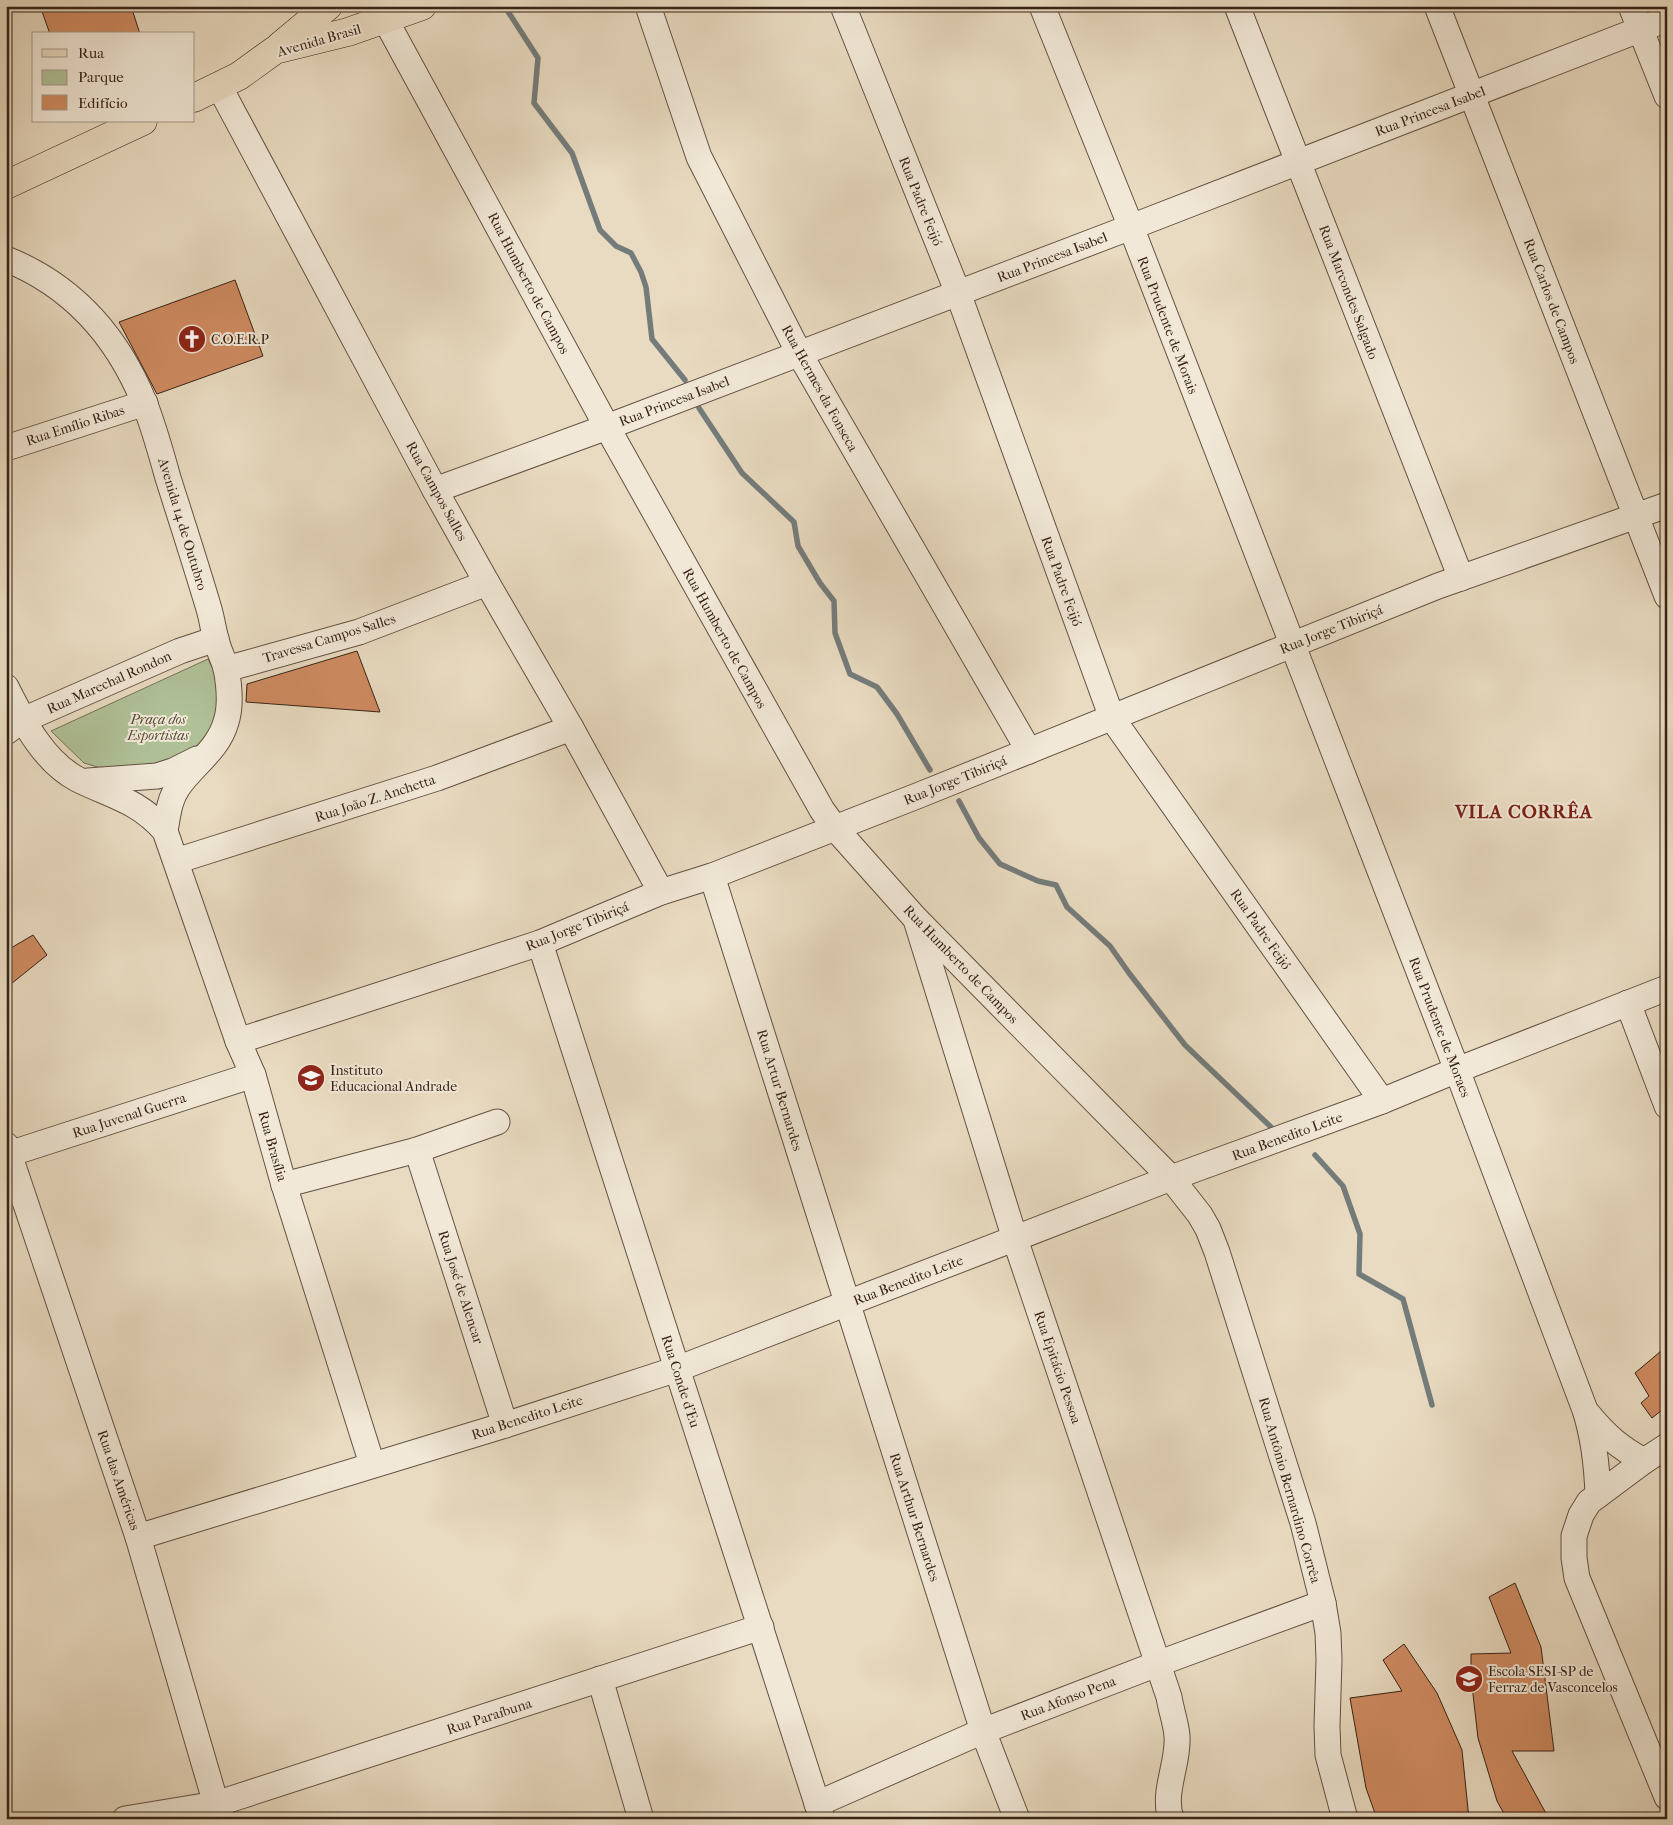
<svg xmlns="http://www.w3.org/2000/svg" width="1673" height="1825" viewBox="0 0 1673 1825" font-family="'IM FELL French Canon',serif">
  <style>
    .green { fill: #b0c198; stroke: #747257 }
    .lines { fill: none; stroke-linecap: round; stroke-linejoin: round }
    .stream { stroke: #747c7b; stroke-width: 5.5 }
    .building { fill: #cf8b61; stroke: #372216 }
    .minor-casing { stroke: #645041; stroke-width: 27 }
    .major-casing { stroke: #372216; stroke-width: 29 }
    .minor { stroke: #f1e8d7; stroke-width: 25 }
    .major { stroke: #e9dbc1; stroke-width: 28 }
    .labels { text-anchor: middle; stroke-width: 4; stroke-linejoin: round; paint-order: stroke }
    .street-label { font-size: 14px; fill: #372216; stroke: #f1e8d7 }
    .poi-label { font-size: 14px; fill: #372216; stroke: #f1e8d7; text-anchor: start }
    .park-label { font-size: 14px; font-style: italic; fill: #554a36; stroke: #f1e8d7 }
    .district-label { font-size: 19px; font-weight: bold; letter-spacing: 1px; fill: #7a1f14; stroke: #f1e8d7 }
  </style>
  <rect width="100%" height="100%" fill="#e9dbc1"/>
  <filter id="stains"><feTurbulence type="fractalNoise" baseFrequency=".004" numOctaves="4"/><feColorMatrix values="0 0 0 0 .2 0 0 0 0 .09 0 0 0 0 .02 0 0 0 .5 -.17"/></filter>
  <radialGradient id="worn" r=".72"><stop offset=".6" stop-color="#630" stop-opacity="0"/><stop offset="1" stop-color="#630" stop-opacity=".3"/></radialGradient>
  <!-- green -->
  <path class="green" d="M208 659 218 679 219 706 210 734 194 754 178 763 101 768 84 763 51 731Z"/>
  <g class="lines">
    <!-- stream -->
    <g class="stream">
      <path d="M507 10 538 58 534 103 572 153 600 230 616 246 631 253 641 272 646 287 652 339 685 380"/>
      <path d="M699 408 742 473 794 522 798 546 820 583 834 601 835 633 850 674 877 687 897 714 930 770"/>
      <path d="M959 801 979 838 1000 864 1038 881 1056 885 1067 907 1110 946 1129 973 1185 1045 1271 1127"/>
      <path d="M1315 1155 1343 1186 1360 1234 1359 1274 1403 1299 1432 1405"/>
    </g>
  </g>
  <!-- building -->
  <g class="building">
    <path d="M40 6H131L140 34H50Z"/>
    <path d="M235 280 263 356 157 394 119 322Z"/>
    <path d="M357 651 380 712 246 702 247 684Z"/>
    <path d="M33 935 47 955 6 988V951Z"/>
    <path d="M1667 1346V1406L1652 1418 1641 1403 1649 1396 1635 1373Z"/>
    <path d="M1515 1583 1541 1647 1554 1751H1512L1549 1819H1507L1497 1801 1478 1738 1471 1677V1654L1511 1653 1489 1597Z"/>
    <path d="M1404 1644 1437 1693 1462 1750 1469 1819H1377L1366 1788 1350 1698 1402 1691 1383 1660Z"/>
  </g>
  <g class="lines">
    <defs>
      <g id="minor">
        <path d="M648 6 699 157 799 353 1029 751"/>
        <path d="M843 6 958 293 1112 718 1382 1101"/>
        <path d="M1042 6 1131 227 1457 1070 1585 1410C1594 1438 1597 1466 1598 1495"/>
        <path d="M1237 6 1461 578"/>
        <path d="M1437 6 1667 596"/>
        <path d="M1631 6 1667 96"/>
        <path d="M385 19 607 427 822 810 835 828 915 918 1171 1178 1200 1215 1208 1229 1217 1252 1303 1523 1323 1603 1328 1633 1329 1660 1327 1726 1328 1755 1345 1819"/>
        <path d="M219 86 435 490 487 583 571 728 661 892"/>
        <path d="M6 259C73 286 117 336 144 402 154 427 161 453 168 478 182 522 196 565 209 609 212 619 213 629 216 639 218 649 223 658 226 668 229 684 231 707 226 722 218 750 194 764 178 787 169 800 168 815 165 831"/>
        <path d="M6 448 145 403"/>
        <path d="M435 490 607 427 1131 227 1667 19"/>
        <path d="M226 669 359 632 487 583"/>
        <path d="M6 687C23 720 42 760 77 779 111 796 138 800 165 831L238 1041 253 1075 284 1185 372 1464"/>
        <path d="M6 732 23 720 180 651 216 639"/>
        <path d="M88 781 157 776 173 771 197 759"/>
        <path d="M176 861 437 778 571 728"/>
        <path d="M712 876 983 1731 1017 1819"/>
        <path d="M917 923 1015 1239 1169 1697C1171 1710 1176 1723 1177 1736 1179 1764 1162 1791 1171 1819"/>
        <path d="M540 943 822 1819"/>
        <path d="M1628 1003 1667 1106"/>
        <path d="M238 1041 540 943 661 892 712 876 917 796 1438 586 1667 505"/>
        <path d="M6 1145 138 1537 216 1804 222 1819"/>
        <path d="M417 1150 505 1425"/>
        <path d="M6 1153 9 1154 253 1075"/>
        <path d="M284 1185 417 1150 497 1122"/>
        <path d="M1588 1414C1606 1436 1619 1447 1644 1461"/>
        <path d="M1667 1446 1644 1461 1589 1502 1581 1515 1574 1536V1558L1577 1578 1667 1797"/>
        <path d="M138 1537 505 1425 677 1369 1171 1178 1382 1101 1457 1070 1667 988"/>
        <path d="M600 1679 641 1819"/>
        <path d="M817 1804 983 1731 1157 1664 1323 1603"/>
        <path d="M125 1819 216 1804 761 1627"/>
      </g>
      <g id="major">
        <path d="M280 46 328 6"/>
        <path d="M194 98 239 76 275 50 348 32 422 6"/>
        <path d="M6 185 143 121"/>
      </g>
    </defs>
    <!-- minor casing -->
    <use href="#minor" class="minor-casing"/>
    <!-- major casing -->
    <use href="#major" class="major-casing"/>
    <!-- minor -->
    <use href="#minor" class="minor"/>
    <!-- major -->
    <use href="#major" class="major"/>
  </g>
  <!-- icons -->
  <defs>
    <symbol id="church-disc" viewBox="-11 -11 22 22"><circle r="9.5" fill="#8f2418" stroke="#f1e8d7"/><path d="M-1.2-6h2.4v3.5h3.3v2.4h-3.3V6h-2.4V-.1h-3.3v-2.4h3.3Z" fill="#fff"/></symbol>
    <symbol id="school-disc" viewBox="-11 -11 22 22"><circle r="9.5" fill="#8f2418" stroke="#f1e8d7"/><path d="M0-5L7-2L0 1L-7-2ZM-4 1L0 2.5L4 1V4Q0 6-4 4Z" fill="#fff"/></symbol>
  </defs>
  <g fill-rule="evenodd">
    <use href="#church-disc" x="176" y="323" width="32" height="32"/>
    <use href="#school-disc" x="295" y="1062" width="32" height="32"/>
    <use href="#school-disc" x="1453" y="1663" width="32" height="32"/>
  </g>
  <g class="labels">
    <!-- street labels -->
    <g class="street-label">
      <text transform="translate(319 40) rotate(-16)" y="5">Avenida Brasil</text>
      <text transform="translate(1430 111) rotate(-21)" y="5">Rua Princesa Isabel</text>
      <text transform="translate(921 201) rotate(68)" y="5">Rua Padre Feijó</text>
      <text transform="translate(1052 257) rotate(-21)" y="5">Rua Princesa Isabel</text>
      <text transform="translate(529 283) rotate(62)" y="5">Rua Humberto de Campos</text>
      <text transform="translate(1349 292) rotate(69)" y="5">Rua Marcondes Salgado</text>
      <text transform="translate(1552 301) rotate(69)" y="5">Rua Carlos de Campos</text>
      <text transform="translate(1168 325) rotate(69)" y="5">Rua Prudente de Morais</text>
      <text transform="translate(820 388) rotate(61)" y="5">Rua Hermes da Fonseca</text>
      <text transform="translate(674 401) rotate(-21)" y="5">Rua Princesa Isabel</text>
      <text transform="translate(75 425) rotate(-18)" y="5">Rua Emílio Ribas</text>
      <text transform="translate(437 491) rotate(61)" y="5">Rua Campos Salles</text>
      <text transform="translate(183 524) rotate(73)" y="5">Avenida 14 de Outubro</text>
      <text transform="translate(1062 581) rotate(70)" y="5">Rua Padre Feijó</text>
      <text transform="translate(1331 629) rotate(-22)" y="5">Rua Jorge Tibiriçá</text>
      <text transform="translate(329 638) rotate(-17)" y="5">Travessa Campos Salles</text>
      <text transform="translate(725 638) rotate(61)" y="5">Rua Humberto de Campos</text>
      <text transform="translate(109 682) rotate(-24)" y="5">Rua Marechal Rondon</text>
      <text transform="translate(955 780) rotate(-22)" y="5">Rua Jorge Tibiriçá</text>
      <text transform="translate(375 798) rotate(-18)" y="5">Rua João Z. Anchetta</text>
      <text transform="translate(577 926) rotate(-22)" y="5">Rua Jorge Tibiriçá</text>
      <text transform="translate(1261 929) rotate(55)" y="5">Rua Padre Feijó</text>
      <text transform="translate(961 964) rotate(46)" y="5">Rua Humberto de Campos</text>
      <text transform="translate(1440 1027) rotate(69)" y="5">Rua Prudente de Moraes</text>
      <text transform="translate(780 1090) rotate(73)" y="5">Rua Artur Bernardes</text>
      <text transform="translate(129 1115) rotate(-18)" y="5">Rua Juvenal Guerra</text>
      <text transform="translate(1287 1136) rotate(-20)" y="5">Rua Benedito Leite</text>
      <text transform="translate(273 1146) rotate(74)" y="5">Rua Brasília</text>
      <text transform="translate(908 1280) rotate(-21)" y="5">Rua Benedito Leite</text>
      <text transform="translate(461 1287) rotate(72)" y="5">Rua José de Alencar</text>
      <text transform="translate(1058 1367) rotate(71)" y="5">Rua Epitácio Pessoa</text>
      <text transform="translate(681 1381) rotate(72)" y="5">Rua Conde d'Eu</text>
      <text transform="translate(527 1417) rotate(-18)" y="5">Rua Benedito Leite</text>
      <text transform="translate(119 1480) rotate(71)" y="5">Rua das Américas</text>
      <text transform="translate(1290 1490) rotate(74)" y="5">Rua Antônio Bernardino Corrêa</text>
      <text transform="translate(915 1517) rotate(72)" y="5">Rua Arthur Bernardes</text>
      <text transform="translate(1068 1698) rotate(-21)" y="5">Rua Afonso Pena</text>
      <text transform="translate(489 1716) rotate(-18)" y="5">Rua Paraíbuna</text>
    </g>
    <!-- poi labels -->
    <g class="poi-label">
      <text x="211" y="344">C.O.E.R.P</text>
      <text x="330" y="1075">Instituto<tspan x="330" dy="16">Educacional Andrade</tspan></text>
      <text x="1488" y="1676">Escola SESI-SP de<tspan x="1488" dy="16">Ferraz de Vasconcelos</tspan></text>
    </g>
    <!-- park labels -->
    <g class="park-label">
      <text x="158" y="724">Praça dos<tspan x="158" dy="16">Esportistas</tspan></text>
    </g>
    <!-- district labels -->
    <g class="district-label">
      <text x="1524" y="818">VILA CORRÊA</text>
    </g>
  </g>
  <!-- margin -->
  <rect width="1673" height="1825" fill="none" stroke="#e9dbc1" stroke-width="25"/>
  <rect x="8" y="8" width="1658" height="1810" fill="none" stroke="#372216" stroke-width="2.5"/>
  <rect x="12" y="12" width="1648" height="1800" fill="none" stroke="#372216"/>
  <!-- legend -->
  <rect x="32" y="32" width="162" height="90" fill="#f1e8d7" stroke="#a7998a"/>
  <rect x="42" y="49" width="25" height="8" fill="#e9dbc1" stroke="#a7998a"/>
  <text x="78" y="58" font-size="15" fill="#372216">Rua</text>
  <rect x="42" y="70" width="25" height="15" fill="#b0c198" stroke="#a7998a"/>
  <text x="78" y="82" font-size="15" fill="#372216">Parque</text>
  <rect x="42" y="95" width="25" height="15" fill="#cf8b61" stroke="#a7998a"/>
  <text x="78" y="108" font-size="15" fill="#372216">Edifício</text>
  <rect width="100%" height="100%" filter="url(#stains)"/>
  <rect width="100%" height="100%" fill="url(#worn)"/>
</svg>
